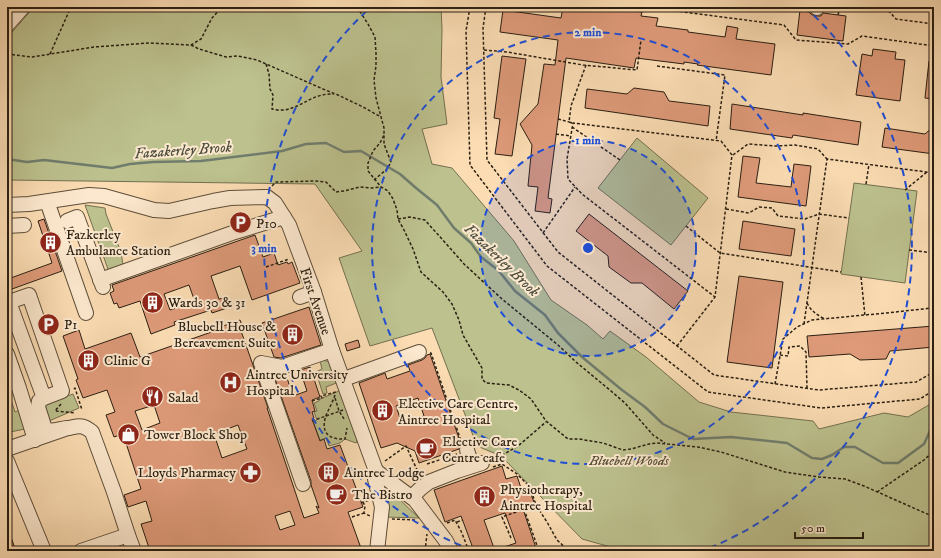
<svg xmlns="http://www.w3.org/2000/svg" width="941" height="558" viewBox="0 0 941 558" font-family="'IM FELL DW Pica',serif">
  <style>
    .green { fill: #bcc18e; stroke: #737050 }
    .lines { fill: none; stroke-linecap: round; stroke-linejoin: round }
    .stream { stroke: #707d6d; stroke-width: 2.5 }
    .building { fill: #de9a79; stroke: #2a1f12; fill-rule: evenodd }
    .minor-casing { stroke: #5e4e3a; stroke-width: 16 }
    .path { stroke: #2a1f12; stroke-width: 1.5; stroke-dasharray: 3 2; stroke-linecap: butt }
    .minor { stroke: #fce8ce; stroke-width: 14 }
    .ring { fill: none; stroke: #1d4ed8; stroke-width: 2; stroke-dasharray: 7 5 }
    .labels { text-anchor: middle; stroke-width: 4; stroke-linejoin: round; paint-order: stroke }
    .poi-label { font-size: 14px; fill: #2a1f12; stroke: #fce8ce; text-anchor: start }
    .street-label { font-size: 14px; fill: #2a1f12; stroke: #fce8ce }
    .park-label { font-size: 14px; font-style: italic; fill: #565037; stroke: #fce8ce }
    .water-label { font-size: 15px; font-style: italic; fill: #4d4e3f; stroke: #fce8ce }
    .centre { fill: #1d4ed8; stroke: #fce8ce; stroke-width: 2 }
    .ring-label { font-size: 12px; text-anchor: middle; font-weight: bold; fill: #1d4ed8; stroke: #fce8ce; stroke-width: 4; stroke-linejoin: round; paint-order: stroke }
  </style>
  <rect width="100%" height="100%" fill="#fbdcb3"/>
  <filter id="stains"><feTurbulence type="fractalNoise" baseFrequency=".005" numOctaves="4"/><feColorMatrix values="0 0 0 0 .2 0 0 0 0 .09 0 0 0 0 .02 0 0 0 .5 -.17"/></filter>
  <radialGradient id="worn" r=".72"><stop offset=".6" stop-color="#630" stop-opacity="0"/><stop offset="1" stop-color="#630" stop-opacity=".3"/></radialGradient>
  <!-- green -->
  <g class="green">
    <path d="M34 7H441L442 29 441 77 447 124 422 129 432 164 452 168 514 241 551 300 587 325 603 339 610 331 646 357 699 402 731 412 813 421 819 429 884 413 908 417 934 402V551H625L582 539 501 456 477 446 432 328 370 346 339 258 362 251 315 184 7 180V38Z"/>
    <path d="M637 138 708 198 671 245 598 188Z"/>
    <path d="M854 183 917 191 905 283 841 274Z"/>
    <path d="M85 205 105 208 106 214 121 252 123 265 109 272Z"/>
    <path d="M323 360 330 362 339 382 326 387 327 393 323 394 316 372 322 369 320 361Z"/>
    <path d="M7 388 15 412 22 409 25 429 10 432 7 425V415L9 414 7 410Z"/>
    <path d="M339 391 344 393 358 438 356 443 345 439 340 443 329 446 326 438 320 440 313 421 317 420 314 412 317 411 314 403 319 401 320 399Z"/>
    <path d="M73 394 79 408 49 421 44 406 45 404Z"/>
    <path d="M391 496 397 497 419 518 385 517 386 504 389 497Z"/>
  </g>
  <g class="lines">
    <!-- stream -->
    <path class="stream" d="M7 159 27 162 44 160 112 168 130 164 153 162 201 161 282 151 306 144 326 143 344 152 361 151 400 174 416 188 437 205 454 228 471 243 481 257 498 270 515 291 545 315 558 333 582 357 622 390 645 407 663 424 693 439 731 437 787 443 812 458 822 459 832 455 844 447H855L883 463H898L924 444 934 422"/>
  </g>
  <!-- building -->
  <g class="building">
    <path d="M563 7H603L642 12 641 16 658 18 656 26 688 30V32L725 37 727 26 738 28 736 39 775 44 771 75 697 65 698 64 684 62V64L636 58 634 68 566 58 548 198 552 199 550 213 535 211 538 187 528 186 532 145 520 124 538 104 544 64 555 65 558 40 500 32 503 10 561 18Z"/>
    <path d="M800 10 809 12 812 15 817 16H821L823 13 846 16 843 41 797 35Z"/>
    <path d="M873 49 896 52 895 59 905 60 900 101 856 95 862 54 872 56Z"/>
    <path d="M502 56 526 59 512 156 495 154 500 119 494 118Z"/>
    <path d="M929 61H934V99L925 98Z"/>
    <path d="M634 88 664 92 669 101 710 106 708 126 585 108 587 89 627 94Z"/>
    <path d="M732 104 803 115V113L861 122 858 145 793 135 792 138 730 129Z"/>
    <path d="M934 126V154L882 147 885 128 925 134Z"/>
    <path d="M743 156 760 158 756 183 791 187 794 164 811 166 806 206 738 197Z"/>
    <path d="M589 214 688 291 674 309 642 283H631L609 267 608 256 576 231Z"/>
    <path d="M44 219 62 271 12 289 8 279 52 263 38 221Z"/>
    <path d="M743 221 795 229 791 256 739 249Z"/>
    <path d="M255 235 263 257 274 253 278 265 287 262 288 264 292 262 300 283 252 300 240 266 211 276 219 299 224 298 227 308 212 313 211 310 174 322 175 325 151 334 140 301 119 308 117 303 114 304 110 293 114 291 112 285ZM189 285 195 302 170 310 164 294Z"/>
    <path d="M739 276 783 282 772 368 727 362Z"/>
    <path d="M309 307 321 345 281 358 274 357 262 323Z"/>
    <path d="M240 320 243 327 240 328 268 408H267L304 518 319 513 316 506 319 508 311 485V481L274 376 286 375 293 396 307 391 300 370 310 367 320 397 312 400 315 411 312 412 314 418 312 419 320 441 324 439 327 449 340 445 363 507 348 512 362 551H150L141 524 152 521 146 501 128 507 124 495 141 489 123 434 114 437 106 415 115 412 107 390 83 398 76 380 78 379 63 336 79 330 85 349 131 333 140 357 223 328V326ZM154 405 160 423 142 430 135 411ZM238 425 247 449 222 458 214 434ZM290 511 295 525 280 530 275 516Z"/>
    <path d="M934 326V347L890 351 886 359 860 360 850 354 809 357 807 336Z"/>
    <path d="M358 340 360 347 347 351 345 344Z"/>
    <path d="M430 354 461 444 459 449 419 463 415 451 397 443 381 448 359 383 385 373 387 379 410 371 408 365 422 360 425 358 427 355ZM418 398 424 416 402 424 396 406Z"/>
    <path d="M502 466 506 479 517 476 522 491 529 489 534 502 522 506 537 551H495V550L516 543 505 513 484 520 495 551H474L461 516 445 522 434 490Z"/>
    <path d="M7 529H8L16 551H7Z"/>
  </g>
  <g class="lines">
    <defs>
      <g id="minor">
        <path d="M817 8V7"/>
        <path d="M7 25 23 7"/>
        <path d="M48 202 49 207 86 313"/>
        <path d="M7 205 29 204 89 195 104 196 154 210 169 211 213 201 230 198 267 197 275 203 289 225 314 292 332 350 376 471 375 479 382 507 377 551"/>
        <path d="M67 221 77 217 103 287"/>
        <path d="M7 226 24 225"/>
        <path d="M100 280 235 232 284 217"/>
        <path d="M300 297 314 292"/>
        <path d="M7 354 19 388 35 440"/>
        <path d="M344 379 419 352"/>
        <path d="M44 398 9 302 29 295 62 391 44 398 39 401 38 407 45 429C52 433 60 428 68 428"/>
        <path d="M7 449 68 428C79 426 82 424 92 432L114 492 128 535 134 551"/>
        <path d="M467 450 472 466"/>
        <path d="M7 461 44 551"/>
        <path d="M376 471 415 500 446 541 451 551"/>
        <path d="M303 484 261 363 282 367 332 350"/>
        <path d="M412 497 420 489 429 482 457 471 482 463"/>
        <path d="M81 551 128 535"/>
      </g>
    </defs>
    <!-- minor casing -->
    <use href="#minor" class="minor-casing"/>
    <!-- path -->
    <g class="path">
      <path d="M357 7 368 24 375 37 376 53V66L374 80 376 98 384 128V135L380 143 373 151 368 163V171L381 187 388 191 393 199 397 210 398 219 404 230 413 249 421 272 443 292 452 304 459 320 463 335 482 368V379L486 383 509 385 519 390 531 399 546 421 568 439H579L603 443 623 450 631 449 649 444 657 443 698 447 721 452 785 472 819 477 845 479 864 486 934 517"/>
      <path d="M470 7 466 31 470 165 547 266 708 392 821 408 920 399 934 390"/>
      <path d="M486 7 483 28 487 160 558 252 714 375 819 390 916 382 934 372"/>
      <path d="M645 7 784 25 796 40 848 44 862 36 934 46"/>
      <path d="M885 7 896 19 934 24"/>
      <path d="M838 15 840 7"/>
      <path d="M191 45 199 49 226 57 238 56 257 60 323 89 338 95 363 107 381 117"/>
      <path d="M484 50 507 52 583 65 637 70 641 40"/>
      <path d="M7 54 32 57 94 47 149 43 191 45 201 39 212 18 222 7"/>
      <path d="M50 54 71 7"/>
      <path d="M266 64 269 74 270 89 273 95 272 109C276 110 281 110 285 110 304 106 313 93 334 94"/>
      <path d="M657 66 725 75 716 141"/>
      <path d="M558 119 569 122"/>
      <path d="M572 123 569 122 571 106 586 65"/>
      <path d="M572 127 620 160"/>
      <path d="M556 134 571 136"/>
      <path d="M733 155 748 144 775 146 795 145 818 149 827 159"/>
      <path d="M374 180 387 169 391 162 384 144V135"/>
      <path d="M866 184 869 164"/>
      <path d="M272 186 276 182 315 181 326 182 336 192 344 191 360 187 372 188 381 187"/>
      <path d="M905 190 927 172"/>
      <path d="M726 209 749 213 759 207 772 208 778 216 805 219 819 214 849 218"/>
      <path d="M398 219 410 217 425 220 464 264 502 299 558 345 576 362 611 391 625 403 653 435 665 443"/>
      <path d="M686 226 720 253 841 272"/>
      <path d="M543 233 575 187"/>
      <path d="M909 250 934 253"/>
      <path d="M266 267 289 259"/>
      <path d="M861 277 865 316"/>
      <path d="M807 303C811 311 817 315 825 319"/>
      <path d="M932 308 934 295"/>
      <path d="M272 318 273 320"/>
      <path d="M804 324 827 159 934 173"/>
      <path d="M677 346 715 297 732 155 721 141 573 123 567 159 568 179 582 194 715 297"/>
      <path d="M430 353H431L461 441"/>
      <path d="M780 355 788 356 789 347 800 346 806 352 807 388"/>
      <path d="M775 384 783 339 797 327 812 320 886 313 932 308 934 310"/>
      <path d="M74 389 75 388 82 410"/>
      <path d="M335 395C333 401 330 407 327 413 320 430 326 440 345 439L347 428"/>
      <path d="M335 398 339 411 344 419"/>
      <path d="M312 401 322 398 321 396 336 392"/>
      <path d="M61 404 55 411 75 413"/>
      <path d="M312 421 343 410"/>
      <path d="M493 460 496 459 518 446 546 422"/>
      <path d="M385 461 406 446 419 474"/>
      <path d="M427 464 457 454"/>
      <path d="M493 467 502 464 517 474 530 487 536 505"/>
      <path d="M877 492 924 460 933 452 934 449"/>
      <path d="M363 502 365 506 364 513 370 516"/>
      <path d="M361 503 369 500"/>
      <path d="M524 509 539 551"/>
      <path d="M352 517 364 513"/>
      <path d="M392 519 416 520"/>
      <path d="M457 522 463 520"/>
      <path d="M447 523 455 520 461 531 469 551"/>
      <path d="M511 538 502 517 536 505 547 522 557 540 569 551"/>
      <path d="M425 551 427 534"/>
    </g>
    <!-- minor -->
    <use href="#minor" class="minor"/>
  </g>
  <!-- distance rings -->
  <circle cx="588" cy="248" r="108" fill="#1d4ed8" fill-opacity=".12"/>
  <g class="ring">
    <circle cx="588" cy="248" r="108"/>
    <circle cx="588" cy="248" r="216"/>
    <path d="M472 550A324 324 0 0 1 371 7M805 7A324 324 0 0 1 704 550"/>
  </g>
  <!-- icons -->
  <defs>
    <symbol id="parking-disc" viewBox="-11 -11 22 22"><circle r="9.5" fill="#8f2418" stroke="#fce8ce"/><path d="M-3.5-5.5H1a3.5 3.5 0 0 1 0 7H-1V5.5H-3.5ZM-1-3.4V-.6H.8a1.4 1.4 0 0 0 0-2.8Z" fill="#fff"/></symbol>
    <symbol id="building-disc" viewBox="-11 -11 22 22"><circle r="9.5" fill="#8f2418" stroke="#fce8ce"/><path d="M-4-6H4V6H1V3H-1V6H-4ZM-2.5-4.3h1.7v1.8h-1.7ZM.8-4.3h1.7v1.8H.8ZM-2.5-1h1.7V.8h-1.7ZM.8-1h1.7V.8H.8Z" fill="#fff"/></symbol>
    <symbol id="hospital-disc" viewBox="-11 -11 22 22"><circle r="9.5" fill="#8f2418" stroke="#fce8ce"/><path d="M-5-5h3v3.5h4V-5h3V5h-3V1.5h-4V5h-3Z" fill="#fff"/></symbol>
    <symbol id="restaurant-disc" viewBox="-11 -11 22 22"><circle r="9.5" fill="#8f2418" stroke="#fce8ce"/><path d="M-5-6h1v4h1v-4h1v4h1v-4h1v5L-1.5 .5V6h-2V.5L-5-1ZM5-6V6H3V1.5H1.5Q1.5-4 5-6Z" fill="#fff"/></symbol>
    <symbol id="shop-disc" viewBox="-11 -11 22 22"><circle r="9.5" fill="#8f2418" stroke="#fce8ce"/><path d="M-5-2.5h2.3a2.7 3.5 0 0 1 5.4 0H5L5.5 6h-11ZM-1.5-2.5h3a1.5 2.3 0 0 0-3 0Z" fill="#fff"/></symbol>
    <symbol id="cafe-disc" viewBox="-11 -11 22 22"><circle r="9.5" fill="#8f2418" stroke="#fce8ce"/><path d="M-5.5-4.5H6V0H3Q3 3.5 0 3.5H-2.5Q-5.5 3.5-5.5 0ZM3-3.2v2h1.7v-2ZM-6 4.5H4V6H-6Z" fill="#fff"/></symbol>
    <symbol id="pharmacy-disc" viewBox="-11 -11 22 22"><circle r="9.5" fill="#8f2418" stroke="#fce8ce"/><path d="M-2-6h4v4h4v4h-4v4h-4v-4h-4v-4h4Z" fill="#fff"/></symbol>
  </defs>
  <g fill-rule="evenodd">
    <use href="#parking-disc" x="228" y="210" width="25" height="25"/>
    <use href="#building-disc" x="38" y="230" width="25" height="25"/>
    <use href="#building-disc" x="140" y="290" width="25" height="25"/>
    <use href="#parking-disc" x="36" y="312" width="25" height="25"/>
    <use href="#building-disc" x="280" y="322" width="25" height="25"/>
    <use href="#building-disc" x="76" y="348" width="25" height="25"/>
    <use href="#hospital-disc" x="218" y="370" width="25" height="25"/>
    <use href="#restaurant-disc" x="140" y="384" width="25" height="25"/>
    <use href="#building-disc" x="370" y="398" width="25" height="25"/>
    <use href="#shop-disc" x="116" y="422" width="25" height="25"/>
    <use href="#cafe-disc" x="414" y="436" width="25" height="25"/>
    <use href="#pharmacy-disc" x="238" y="460" width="25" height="25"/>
    <use href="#building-disc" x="316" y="460" width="25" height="25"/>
    <use href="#cafe-disc" x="324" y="482" width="25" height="25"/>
    <use href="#building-disc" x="472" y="484" width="25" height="25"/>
  </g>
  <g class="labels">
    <!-- poi labels -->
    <g class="poi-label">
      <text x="256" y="228">P10</text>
      <text x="66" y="239">Fazkerley<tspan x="66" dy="16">Ambulance Station</tspan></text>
      <text x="168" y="307">Wards 30 &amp; 31</text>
      <text x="64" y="329">P1</text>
      <text x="276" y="331" text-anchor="end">Bluebell House &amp;<tspan x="276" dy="16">Bereavement Suite</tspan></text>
      <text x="104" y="365">Clinic G</text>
      <text x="246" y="379">Aintree University<tspan x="246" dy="16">Hospital</tspan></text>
      <text x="168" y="402">Salad</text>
      <text x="398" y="408">Elective Care Centre,<tspan x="398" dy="16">Aintree Hospital</tspan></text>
      <text x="144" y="439">Tower Block Shop</text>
      <text x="442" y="446">Elective Care<tspan x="442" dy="16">Centre cafe</tspan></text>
      <text x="236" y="477" text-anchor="end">Lloyds Pharmacy</text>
      <text x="344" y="477">Aintree Lodge</text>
      <text x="500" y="494">Physiotherapy,<tspan x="500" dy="16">Aintree Hospital</tspan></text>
      <text x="352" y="499">The Bistro</text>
    </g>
    <!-- street labels -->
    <g class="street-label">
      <text transform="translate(316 301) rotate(71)" y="5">First Avenue</text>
    </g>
    <!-- park labels -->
    <g class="park-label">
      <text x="629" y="465">Bluebell Woods</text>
    </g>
    <!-- water labels -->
    <g class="water-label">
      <text transform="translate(183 150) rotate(-4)" y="5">Fazakerley Brook</text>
      <text transform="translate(502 260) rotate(44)" y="5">Fazakerley Brook</text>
    </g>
  </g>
  <circle cx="588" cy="248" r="6" class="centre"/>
  <g class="ring-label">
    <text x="588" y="36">2 min</text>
    <text x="588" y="144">1 min</text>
    <text x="264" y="252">3 min</text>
  </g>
  <!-- margin -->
  <rect width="941" height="558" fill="none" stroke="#fbdcb3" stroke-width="24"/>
  <rect x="8" y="8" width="925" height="542" fill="none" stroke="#2a1f12" stroke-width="2"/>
  <rect x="12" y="12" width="917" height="534" fill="none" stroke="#2a1f12"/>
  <!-- scale -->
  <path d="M795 532v6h68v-6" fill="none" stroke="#2a1f12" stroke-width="2"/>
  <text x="801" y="532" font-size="12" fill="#2a1f12" stroke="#fce8ce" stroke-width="3" paint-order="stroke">50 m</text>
  <rect width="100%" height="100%" filter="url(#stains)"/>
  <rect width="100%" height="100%" fill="url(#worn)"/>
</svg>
